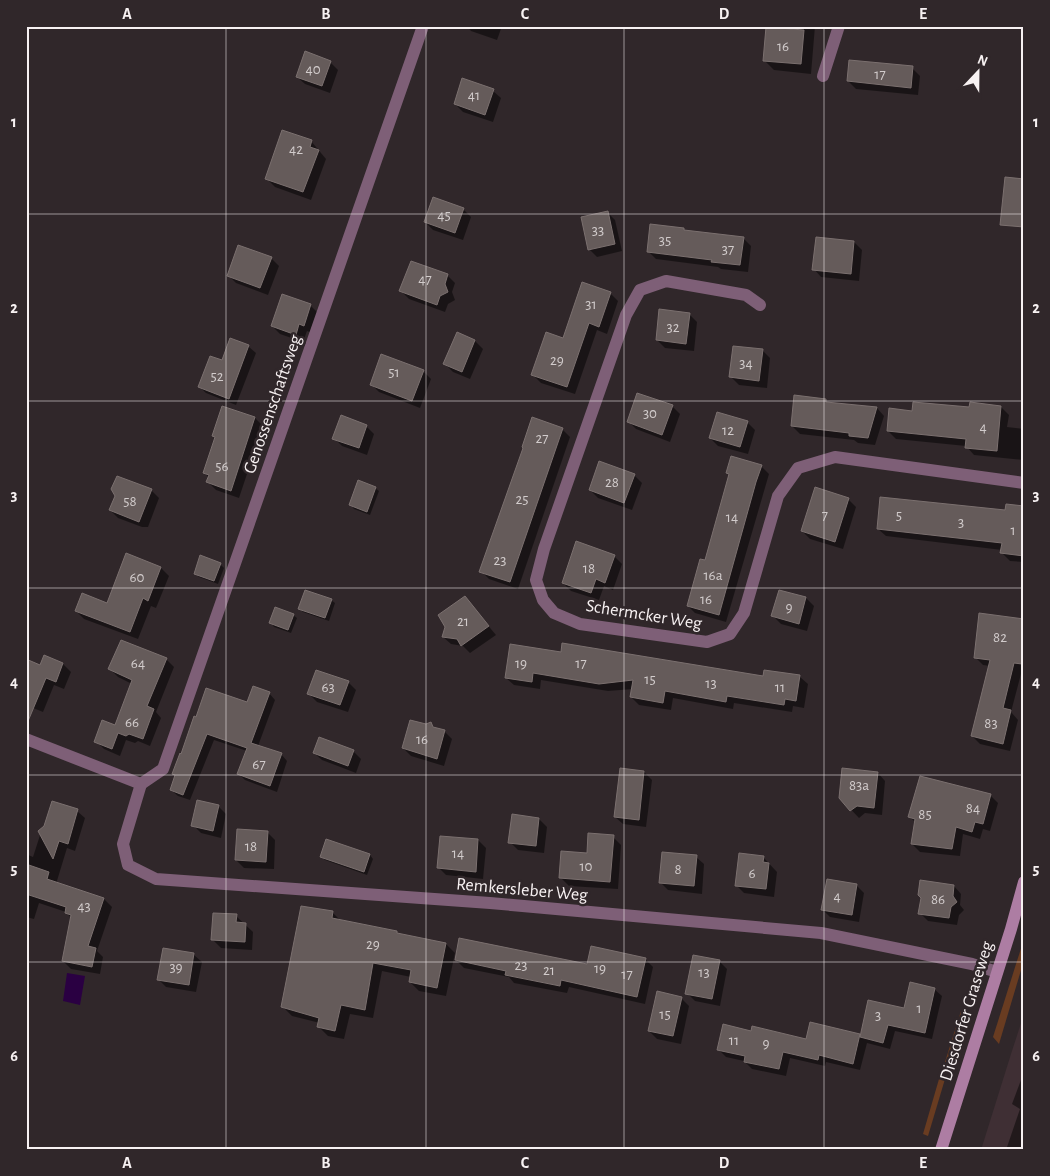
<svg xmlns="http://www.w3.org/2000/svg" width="1050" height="1176" viewBox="0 0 1050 1176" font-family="'Alegreya Sans',sans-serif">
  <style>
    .built { fill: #3f2f34 }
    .green { fill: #693c21 }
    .water { fill: #2a0042 }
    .shadow { fill: #0007 }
    .building { fill: #655b5a; stroke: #7b706f }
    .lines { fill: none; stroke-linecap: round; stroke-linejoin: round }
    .street { stroke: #7e5f77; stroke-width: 12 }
    .secondary { stroke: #ad7da3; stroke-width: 12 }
    .grid { fill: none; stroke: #f7f1f2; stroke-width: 1; stroke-opacity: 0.55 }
    .labels { text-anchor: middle; stroke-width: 5; stroke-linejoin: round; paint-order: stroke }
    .number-label { font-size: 15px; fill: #d2cccc }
    .street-label { font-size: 18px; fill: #f7f1f2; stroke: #30272a }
    .neatline { fill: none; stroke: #f7f1f2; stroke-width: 2 }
    .grid-label { font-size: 16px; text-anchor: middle; font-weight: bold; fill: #f7f1f2 }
  </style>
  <rect width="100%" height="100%" fill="#30272a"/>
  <!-- built -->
  <path class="built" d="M1024 1014V1150H981L1011 1054Z"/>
  <!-- green -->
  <g class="green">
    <path d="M1023 942 1024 960 999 1044 993 1037Z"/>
    <path d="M961 1011H967L952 1062H945Z"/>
    <path d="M939 1079H945L928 1136 923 1134Z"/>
  </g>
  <!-- water -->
  <path class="water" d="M67 973 85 976 80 1005 63 1001Z"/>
  <!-- shadow -->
  <g class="shadow">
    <path d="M467 26H502L497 40 471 31Z"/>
    <path d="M786 26H815L811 74 774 70 764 60 786 30Z"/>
    <path d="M26 51 29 53 26 60Z"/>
    <path d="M330 62 338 70 330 93 305 84 297 77Z"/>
    <path d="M912 68 920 76 918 95 856 89 848 81Z"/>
    <path d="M493 91 501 98 493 122 463 112 455 104Z"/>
    <path d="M311 141 326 159 311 200 275 187 267 179Z"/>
    <path d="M463 209 471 217 463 240 433 230 425 222Z"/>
    <path d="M607 212 615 220 622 251 597 257 589 249Z"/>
    <path d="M686 232 743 238 751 246 748 272 721 269 718 267 656 259 648 251Z"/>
    <path d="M854 242 862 250 859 281 821 277 814 269Z"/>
    <path d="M271 258 279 266 268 295 236 283 228 275Z"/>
    <path d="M447 275 455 283 452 292 455 300 448 304 445 312 409 299 401 291Z"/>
    <path d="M610 293 618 301 607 334 597 330 575 394 541 383 533 375 564 339Z"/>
    <path d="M283 295 311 306 318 313 312 333 307 331 303 342 280 334 272 326Z"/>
    <path d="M689 314 697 322 694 351 665 348 657 340Z"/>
    <path d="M231 340 249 347 256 353 236 405 206 393 200 387 222 362Z"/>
    <path d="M475 341 483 349 470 379 453 372 445 364Z"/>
    <path d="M762 350 770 358 767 388 739 385 731 377Z"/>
    <path d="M423 371 431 379 420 408 379 392 371 384Z"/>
    <path d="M825 400 829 404 877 408 884 416 875 445 858 443 854 440 800 434 792 426Z"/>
    <path d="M672 406 680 414 670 442 636 429 628 421Z"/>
    <path d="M1001 407 1009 415 1007 427 1024 429V460L974 455 966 446 896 439 888 431 913 412Z"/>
    <path d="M255 418 263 426 239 498 216 490 208 482 209 478 204 472 216 439 213 436Z"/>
    <path d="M747 422 755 430 748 454 718 446 710 438Z"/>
    <path d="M366 426 374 434 367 455 342 446 334 438Z"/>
    <path d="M562 429 570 437 518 589 489 579 481 571Z"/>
    <path d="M732 458 762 467 769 474 726 622 695 613 688 606 706 562 730 475 727 473Z"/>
    <path d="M634 475 642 483 632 510 598 498 590 490Z"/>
    <path d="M375 488 379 491 370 515 354 509 351 505Z"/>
    <path d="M151 490 159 498 148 527H142L118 518 110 510 116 496Z"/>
    <path d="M848 499 856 507 843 549 810 539 802 531Z"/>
    <path d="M1024 507V562L1010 561 1002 553V550L886 536 878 529 1006 512Z"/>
    <path d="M127 555 161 568 169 576 156 608 151 606 138 639 84 619 76 611 108 605Z"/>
    <path d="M614 556 622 564 613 590 604 586 599 600 571 591 563 583Z"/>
    <path d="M220 564 224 568 218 584 199 577 195 574Z"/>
    <path d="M780 591 806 598 814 606 807 631 781 624 773 616Z"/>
    <path d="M465 598 496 635 470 653 463 646 451 644 443 637Z"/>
    <path d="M331 600 335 603 329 621 303 612 300 609Z"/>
    <path d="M293 615 297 618 291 633 274 627 271 623Z"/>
    <path d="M1024 621V671L1022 670 1011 712 1018 720 1010 751 980 744 972 736 990 666 983 665 975 657Z"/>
    <path d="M511 646 764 678 800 677 808 684 804 708 793 706 792 712 734 703 733 709 673 698 671 710 639 705 631 697 633 689 608 691 541 680 540 689 514 685 506 678Z"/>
    <path d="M166 659 174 667 156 712 161 718 150 746 138 741 135 743 126 740 120 756 104 749 96 741 116 726 132 684 118 677 110 669Z"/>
    <path d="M63 664 71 672 64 689 54 685 43 712 26 705 41 666Z"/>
    <path d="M348 682 356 690 348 712 317 702 309 694Z"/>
    <path d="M269 693 275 700 258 746 281 754 287 761 277 792 245 780 239 774 247 751 214 740 190 800 178 796 171 790 176 776 173 774 197 718 247 704Z"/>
    <path d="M430 723 436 729 444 731 452 739 444 766 411 756 403 748Z"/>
    <path d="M353 751 361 759 356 773 322 760 314 753Z"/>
    <path d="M621 769 644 772 652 780 646 827 623 824 615 817Z"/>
    <path d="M878 773 885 781 882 815 865 813 859 818 840 798Z"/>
    <path d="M965 787 990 795 998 803 990 831 983 829 980 839 963 834 960 856 920 852 912 844 915 822 910 817 965 789Z"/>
    <path d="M218 806 226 814 221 838 201 833 193 825Z"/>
    <path d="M77 811 85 818 75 851 67 848 56 884 104 899 112 907 97 951 103 957 100 974 71 969 63 961 72 919 66 912 39 903 34 919 26 917V854L33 857 42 829Z"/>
    <path d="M539 819 547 827 544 853 518 850 510 842Z"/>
    <path d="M267 832 275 840 274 869 244 868 236 860Z"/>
    <path d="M613 837 621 845 618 889 569 886 561 878 588 855Z"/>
    <path d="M478 840 486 848 483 879 446 875 438 867Z"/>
    <path d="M327 841 370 855 373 859 367 875 325 860 321 856Z"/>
    <path d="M696 857 704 864 702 894 668 890 660 882Z"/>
    <path d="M763 857 777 872 774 897 744 893 736 885Z"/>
    <path d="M856 885 864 893 859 922 830 917 822 909Z"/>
    <path d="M954 886 961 894 960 905 964 910 959 915 957 925 928 921 920 913 922 898Z"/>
    <path d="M332 912 341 921 397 932 399 935 446 944 455 953 446 996 419 991 410 982 411 977 382 971 373 1018 350 1014 344 1039 328 1036 319 1027 320 1023 292 1016 283 1007Z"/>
    <path d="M236 916 253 932 252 950 221 948 213 940Z"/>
    <path d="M194 955 202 962 196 992 166 987 158 979Z"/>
    <path d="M645 959 653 967 645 1004 569 987 567 993 514 983 509 977 464 968 456 960 588 965Z"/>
    <path d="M719 961 727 969 720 1006 695 1001 687 993Z"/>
    <path d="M934 989 942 996 932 1039 895 1031 890 1049 867 1043 860 1070 826 1062 825 1066 790 1058 786 1076 752 1069 744 1061 726 1057 718 1049 752 1032 807 1041 860 1035 861 1037Z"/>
    <path d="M681 998 689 1006 681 1044 657 1039 649 1031Z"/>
    <path d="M1024 1072V1150H1006L1020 1109 1012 1104Z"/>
  </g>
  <!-- building -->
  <g class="building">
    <path d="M766 27 804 30 801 64 763 61Z"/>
    <path d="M305 51 331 61 322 86 296 77Z"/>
    <path d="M849 60 913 66 911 88 847 81Z"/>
    <path d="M462 78 494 89 485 115 454 104Z"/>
    <path d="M282 130 312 140 310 147 319 150 303 192 265 179Z"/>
    <path d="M1005 177 1024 179V227L1000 225Z"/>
    <path d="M433 197 464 208 455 233 424 222Z"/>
    <path d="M608 211 615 244 588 250 581 217Z"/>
    <path d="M650 224 684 228V230L744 237 740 265 711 262 712 260 647 252Z"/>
    <path d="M816 237 854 241 851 274 812 270Z"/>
    <path d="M238 245 272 257 260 288 227 276Z"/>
    <path d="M411 261 448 274 445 284 448 292 440 296 437 305 399 291Z"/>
    <path d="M582 282 611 292 599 327 589 323 567 387 531 375 546 332 563 338Z"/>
    <path d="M282 294 311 304 304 326 299 324 296 335 271 326Z"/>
    <path d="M659 309 690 313 686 344 656 340Z"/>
    <path d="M457 332 475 340 462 372 443 364Z"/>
    <path d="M230 338 249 345 229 399 198 387 210 356 222 360Z"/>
    <path d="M733 346 763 349 759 381 729 377Z"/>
    <path d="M381 354 424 370 412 401 370 385Z"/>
    <path d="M637 393 673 405 662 435 627 422Z"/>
    <path d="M794 395 826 399V402L877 407 868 438 849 436V433L791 426Z"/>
    <path d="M913 402 969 407 970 402 1001 406 997 451 965 448 966 439 887 431 889 408 912 411Z"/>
    <path d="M222 406 255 417 231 491 206 482 209 475 203 473 215 437 212 436Z"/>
    <path d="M717 412 748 421 740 447 709 438Z"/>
    <path d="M341 415 367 425 359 448 332 439Z"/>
    <path d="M532 417 563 428 510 582 479 572 523 448 522 447Z"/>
    <path d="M731 456 762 465 756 482 719 615 687 606 700 559 705 560 729 474 726 473Z"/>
    <path d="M599 461 635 474 624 503 589 490Z"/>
    <path d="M117 476 152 489 139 522 109 510 115 496 111 489Z"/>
    <path d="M358 480 376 487 367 512 349 505Z"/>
    <path d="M815 487 849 498 835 542 801 531Z"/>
    <path d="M880 497 1005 510 1006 504 1024 506V556L1000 553 1002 543 877 529Z"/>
    <path d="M576 541 615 555 605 583 596 579 591 593 562 583Z"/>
    <path d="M126 553 161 567 148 601 143 598 130 632 75 611 82 593 107 603Z"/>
    <path d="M200 555 221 563 214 581 194 574Z"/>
    <path d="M305 590 332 599 325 618 298 609Z"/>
    <path d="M779 590 806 597 799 624 771 616Z"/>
    <path d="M465 596 489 626 461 646 457 639 442 637 445 627 438 615Z"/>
    <path d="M275 607 294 614 288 630 269 623Z"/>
    <path d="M979 613 1024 619 1022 664 1014 663 1003 708 1011 710 1003 744 971 736 990 660 974 658Z"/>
    <path d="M121 640 167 658 147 706 154 709 143 739 129 734 126 736 118 733 112 749 94 742 102 720 115 725 132 680 108 669Z"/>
    <path d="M562 643 763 676 764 670 800 675 796 701 785 699 784 705 727 696 726 702 665 691 663 703 630 697 633 680 599 684 533 673 532 682 505 678 510 644 561 652Z"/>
    <path d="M44 655 63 663 56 682 46 678 26 726V659L40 665Z"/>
    <path d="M316 670 349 681 340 705 307 694Z"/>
    <path d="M253 686 270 692 251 743 282 753 270 786 237 774 247 748 207 734 183 795 170 790 175 775 172 774 180 753 181 754 194 716 196 717 206 688 247 702Z"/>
    <path d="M410 720 426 724 431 722 433 727 445 730 437 759 402 748Z"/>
    <path d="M319 737 354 750 348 766 313 753Z"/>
    <path d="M620 768 644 771 639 820 614 817Z"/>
    <path d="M842 768 878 772 874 808 857 806 850 811 839 798Z"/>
    <path d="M920 776 991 794 983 824 975 822 972 832 956 827 952 849 911 844 915 819 908 817Z"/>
    <path d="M197 800 219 805 213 831 191 826Z"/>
    <path d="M52 801 78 809 68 844 59 841 53 859 38 831 44 826Z"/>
    <path d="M512 814 539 818 536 846 508 843Z"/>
    <path d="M237 829 268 831 266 862 235 860Z"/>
    <path d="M588 833 614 835 610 882 559 878 561 851 587 853Z"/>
    <path d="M440 836 478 839 476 872 437 868Z"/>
    <path d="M326 839 370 854 364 872 320 857Z"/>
    <path d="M662 852 697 855 694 886 659 883Z"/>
    <path d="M739 853 764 856 763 862 769 863 766 889 735 886Z"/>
    <path d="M26 864 49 872 47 879 104 898 88 946 96 948 92 967 62 961 71 915 65 913 66 907 26 894Z"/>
    <path d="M827 879 857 884 852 915 821 910Z"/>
    <path d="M920 880 954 885 953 896 957 902 951 907 949 918 918 914 921 898 918 895Z"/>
    <path d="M301 906 333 911 332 918 397 931V933L446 943 437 988 409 982 411 970 373 963 365 1010 341 1005 335 1031 317 1027 319 1018 281 1007Z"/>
    <path d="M213 913 237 914 236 922 246 923 245 942 211 940Z"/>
    <path d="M459 938 587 964 591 946 646 958 637 997 561 980 560 986 505 975 506 971 455 960Z"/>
    <path d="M163 948 194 953 189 985 157 980Z"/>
    <path d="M693 955 720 960 712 999 685 994Z"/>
    <path d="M910 982 935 988 925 1033 888 1025 883 1043 860 1037 868 1000 904 1008Z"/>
    <path d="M657 991 682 997 673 1036 648 1031Z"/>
    <path d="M810 1022 860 1034 853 1064 819 1055 818 1060 783 1052 779 1069 744 1062 745 1056 717 1050 723 1024 751 1031 752 1026 806 1039Z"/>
  </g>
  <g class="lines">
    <!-- street -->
    <g class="street">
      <path d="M823 76 839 26"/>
      <path d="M760 305 746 295 666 281 640 290 626 315 544 549 536 580 543 600 554 613 580 624 707 642 730 634 744 613 778 496 798 468 835 457 1024 483"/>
      <path d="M26 739 141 784"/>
      <path d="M141 784 123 844 128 865 156 879 490 903 821 933 972 964 997 972"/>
      <path d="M141 784 163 769 423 26"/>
    </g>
    <!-- secondary -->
    <path class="secondary" d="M941 1150 1011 929 1024 882"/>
  </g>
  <!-- grid -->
  <path class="grid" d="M226 26V1150M426 26V1150M624 26V1150M824 26V1150M26 214H1024M26 401H1024M26 588H1024M26 775H1024M26 962H1024"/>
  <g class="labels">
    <!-- number labels -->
    <g class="number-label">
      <text x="783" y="51">16</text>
      <text x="313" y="74">40</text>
      <text x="880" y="79">17</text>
      <text x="474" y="100">41</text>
      <text x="296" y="154">42</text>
      <text x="444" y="220">45</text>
      <text x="598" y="235">33</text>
      <text x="665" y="245">35</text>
      <text x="728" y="254">37</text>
      <text x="425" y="284">47</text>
      <text x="591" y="309">31</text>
      <text x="673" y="332">32</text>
      <text x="557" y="365">29</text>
      <text x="746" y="368">34</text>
      <text x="394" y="377">51</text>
      <text x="217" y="381">52</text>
      <text x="650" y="418">30</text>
      <text x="983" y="432">4</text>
      <text x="728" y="435">12</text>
      <text x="542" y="443">27</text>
      <text x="222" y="471">56</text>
      <text x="612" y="487">28</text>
      <text x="522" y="504">25</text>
      <text x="130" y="506">58</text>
      <text x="825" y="520">7</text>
      <text x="899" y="520">5</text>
      <text x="732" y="522">14</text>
      <text x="961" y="527">3</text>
      <text x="1013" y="535">1</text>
      <text x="500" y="565">23</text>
      <text x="589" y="573">18</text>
      <text x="713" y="580">16a</text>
      <text x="137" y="582">60</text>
      <text x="706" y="604">16</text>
      <text x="789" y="612">9</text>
      <text x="463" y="626">21</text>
      <text x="1000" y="642">82</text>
      <text x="138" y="668">64</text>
      <text x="521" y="668">19</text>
      <text x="581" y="668">17</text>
      <text x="650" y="684">15</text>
      <text x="711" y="688">13</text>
      <text x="328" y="692">63</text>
      <text x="780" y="692">11</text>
      <text x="132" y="727">66</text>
      <text x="991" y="728">83</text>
      <text x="422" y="744">16</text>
      <text x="259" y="769">67</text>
      <text x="859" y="790">83a</text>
      <text x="973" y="813">84</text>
      <text x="925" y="819">85</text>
      <text x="251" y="851">18</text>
      <text x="458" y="858">14</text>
      <text x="586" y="871">10</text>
      <text x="678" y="874">8</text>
      <text x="752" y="878">6</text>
      <text x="837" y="901">4</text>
      <text x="938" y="904">86</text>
      <text x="84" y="911">43</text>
      <text x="373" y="949">29</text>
      <text x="521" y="970">23</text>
      <text x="176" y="972">39</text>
      <text x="600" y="973">19</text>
      <text x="549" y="975">21</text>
      <text x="704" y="977">13</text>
      <text x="627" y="979">17</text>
      <text x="919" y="1013">1</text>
      <text x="665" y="1019">15</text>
      <text x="878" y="1020">3</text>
      <text x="734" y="1045">11</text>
      <text x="766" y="1048">9</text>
    </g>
    <!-- street labels -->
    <g class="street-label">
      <text transform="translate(272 404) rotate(-71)" y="6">Genossenschaftsweg</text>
      <text transform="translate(644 614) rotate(9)" y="6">Schermcker Weg</text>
      <text transform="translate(522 889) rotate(5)" y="6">Remkersleber Weg</text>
      <text transform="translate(966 1011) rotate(-73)" y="6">Diesdorfer Graseweg</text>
    </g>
  </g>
  <!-- border -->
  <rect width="1050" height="1176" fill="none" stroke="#30272a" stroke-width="55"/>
  <!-- north arrow -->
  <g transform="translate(978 72) rotate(22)" stroke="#30272a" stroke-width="4" paint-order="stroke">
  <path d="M0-4L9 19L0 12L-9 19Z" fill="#f7f1f2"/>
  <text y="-8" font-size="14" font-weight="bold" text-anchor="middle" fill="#f7f1f2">N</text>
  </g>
  <rect x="28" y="28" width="994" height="1120" class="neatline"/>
  <g class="grid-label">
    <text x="127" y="19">A</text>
    <text x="326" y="19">B</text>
    <text x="525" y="19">C</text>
    <text x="724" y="19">D</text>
    <text x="923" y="19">E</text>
    <text x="14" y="127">1</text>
    <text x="1036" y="127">1</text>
    <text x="14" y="313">2</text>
    <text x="1036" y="313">2</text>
    <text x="14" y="500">3</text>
    <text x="1036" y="500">3</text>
    <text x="14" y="687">4</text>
    <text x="1036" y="687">4</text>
    <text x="14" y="874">5</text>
    <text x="1036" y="874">5</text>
    <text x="14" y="1061">6</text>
    <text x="1036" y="1061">6</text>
    <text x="127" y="1168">A</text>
    <text x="326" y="1168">B</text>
    <text x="525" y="1168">C</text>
    <text x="724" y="1168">D</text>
    <text x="923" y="1168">E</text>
  </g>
</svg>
